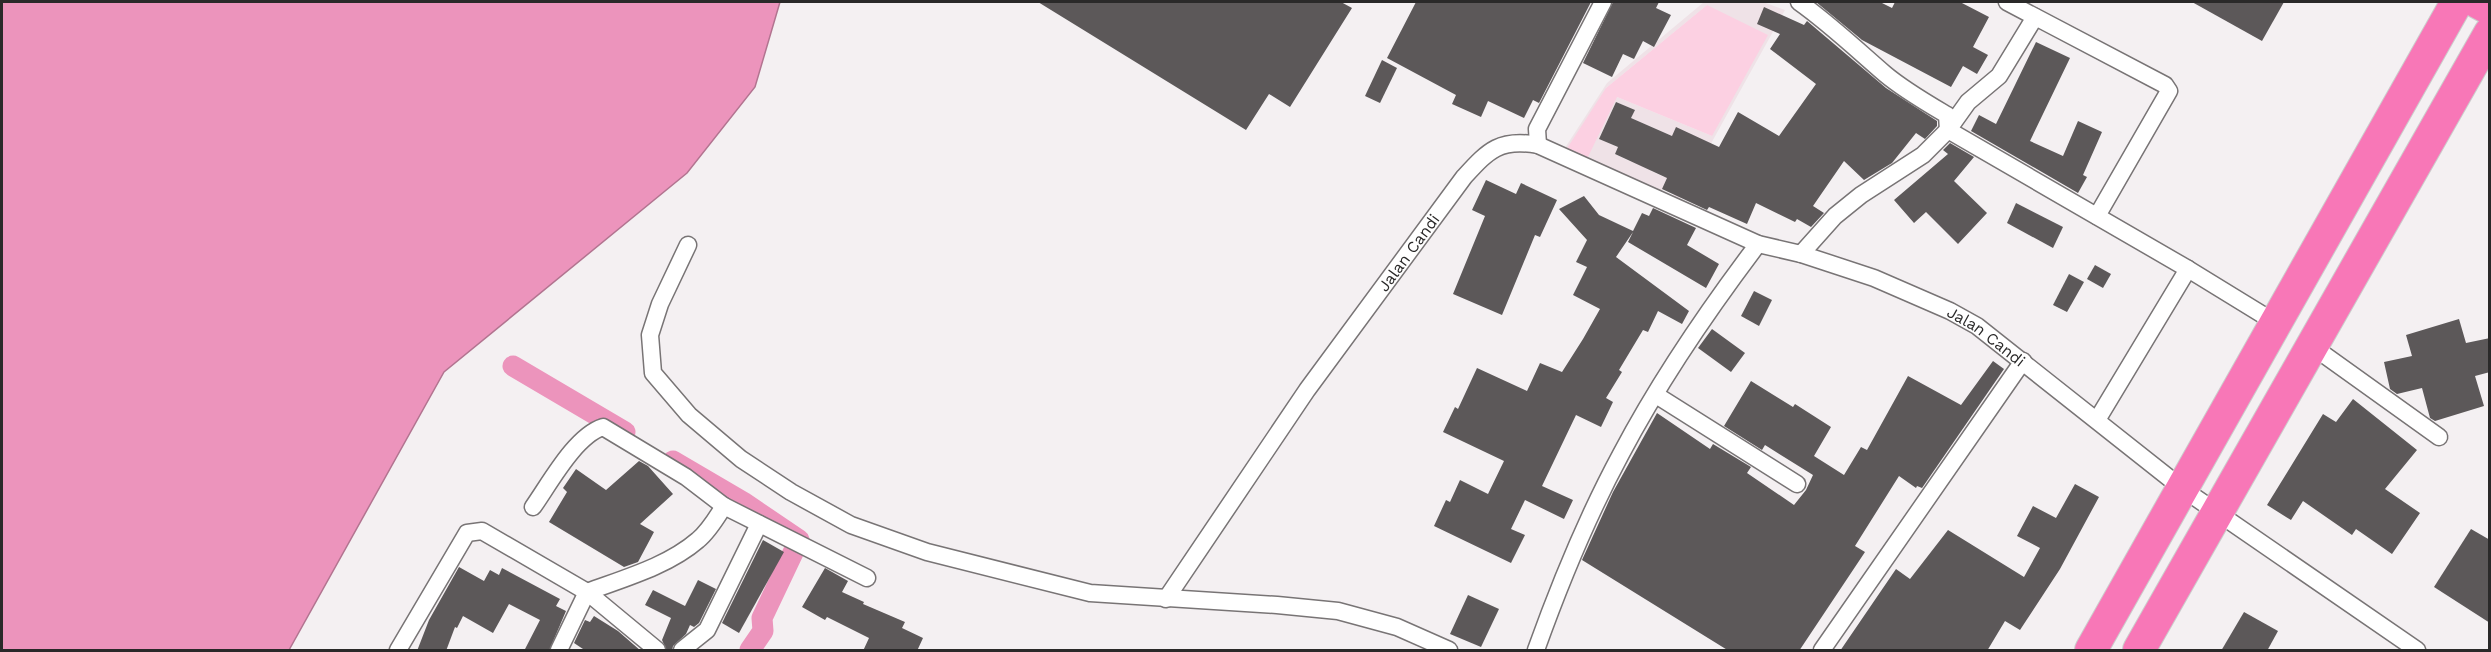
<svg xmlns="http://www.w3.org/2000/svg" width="2491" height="652" viewBox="0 0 2491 652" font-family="'Work Sans',sans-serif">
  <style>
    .built { fill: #efe2e7; fill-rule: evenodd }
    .green { fill: #fcd0e2 }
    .water { fill: #ec94bc; stroke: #b27490; stroke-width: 1.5 }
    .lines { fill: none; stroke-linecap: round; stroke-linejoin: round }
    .canal { stroke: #ec94bc; stroke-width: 21 }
    .building { fill: #5c5859 }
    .street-casing { stroke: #787475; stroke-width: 19 }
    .highway-casing { stroke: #ccc; stroke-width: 34 }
    .street { stroke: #fff; stroke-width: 16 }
    .highway { stroke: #f877b7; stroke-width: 32 }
    .labels { text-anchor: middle; stroke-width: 6; stroke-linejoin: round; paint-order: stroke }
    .street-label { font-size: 16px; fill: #2a2929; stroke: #fff }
  </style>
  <rect width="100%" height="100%" fill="#f4f0f2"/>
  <!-- built -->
  <path class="built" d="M1704 2H1763L1785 10 1678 203 1563 151 1607 83ZM1707 5 1712 136 1617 97 1606 88ZM1616 102 1634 110 1631 118 1672 136 1668 170 1664 177 1651 171 1654 164 1629 161 1615 154 1618 147 1599 139ZM1669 173 1681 178 1673 197 1661 192Z"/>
  <!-- green -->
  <path class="green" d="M1707 5 1768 35 1712 136 1617 97 1586 161 1566 150 1606 88Z"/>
  <!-- water -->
  <path class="water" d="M2 2H780L755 87 687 173 444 372 289 650H2Z"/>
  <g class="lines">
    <!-- canal -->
    <g class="canal">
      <path d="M513 366 625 432"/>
      <path d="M673 461 743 502 799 540 762 618 763 631 750 650"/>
    </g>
  </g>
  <!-- building -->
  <g class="building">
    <path d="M1038 2H1341L1352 8 1290 107 1269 94 1246 130Z"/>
    <path d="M1416 2H1591L1539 103 1533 100 1524 118 1488 101 1481 117 1452 104 1456 95 1387 58Z"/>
    <path d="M1613 2H1659L1656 8 1671 15 1654 47 1643 41 1634 59 1623 54 1612 77 1583 63Z"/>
    <path d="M1816 2H1880L1892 8 1895 2H1960L1989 17 1973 47 1988 55 1977 74 1963 66 1951 87 1862 40Z"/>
    <path d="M2192 2H2284L2262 41Z"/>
    <path d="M1764 7 1804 25 1807 21 1886 88 1937 121V126L1925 139 1916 133 1892 163 1864 180 1844 161 1813 206 1824 213 1811 227 1797 219 1795 222 1756 203 1747 224 1709 207 1707 210 1662 189 1667 178 1615 154 1618 147 1599 139 1616 102 1635 110 1631 118 1672 136 1676 127 1719 147 1738 112 1779 136 1816 84 1770 49 1780 34 1757 24Z"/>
    <path d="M2036 42 2070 58 2030 141 2063 156 2078 121 2102 132 2083 175 2087 177 2078 193 1971 131 1979 115 1996 124Z"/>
    <path d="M1382 60 1397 68 1380 103 1365 96Z"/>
    <path d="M1950 143 1974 157 1954 181 1987 213 1958 244 1926 212 1914 223 1894 200 1948 154 1943 150Z"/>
    <path d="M1486 180 1516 194 1521 183 1557 200 1540 237 1535 235 1502 315 1453 294 1485 216 1472 210Z"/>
    <path d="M1584 196 1599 215 1633 231 1642 213 1649 216 1653 208 1696 228 1687 245 1719 264 1706 288 1628 242 1633 232 1616 257 1689 311 1682 324 1658 311 1648 332 1643 330 1619 370 1622 372 1606 398 1613 402 1601 427 1576 415 1542 486 1573 500 1564 519 1525 500 1511 529 1525 535 1511 563 1434 526 1446 500 1450 502 1460 480 1488 494 1504 461 1443 432 1455 407 1458 409 1477 368 1527 391 1540 363 1562 372 1583 339 1600 309 1573 295 1587 267 1576 262 1587 240 1559 209Z"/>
    <path d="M2016 203 2063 227 2053 248 2007 223Z"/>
    <path d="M2095 265 2111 274 2103 288 2087 279Z"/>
    <path d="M2069 274 2084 282 2067 312 2053 305Z"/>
    <path d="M1754 291 1772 300 1759 326 1741 316Z"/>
    <path d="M2459 319 2466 343 2490 338V372L2475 376 2484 406 2435 421 2430 418 2422 388 2397 394 2390 389 2384 362 2412 356 2406 335Z"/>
    <path d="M1712 329 1745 353 1731 372 1698 348Z"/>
    <path d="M1993 361 2004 369 1922 488 1917 486 1916 488 1899 476 1855 546 1865 552 1799 651H1729L1582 560 1613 492 1657 413 1710 449 1713 444 1751 467 1747 473 1794 505 1806 490 1813 475 1765 445 1762 450 1724 426 1751 381 1793 407 1795 404 1831 427 1814 456 1844 475 1861 447 1867 450 1908 376 1961 405Z"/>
    <path d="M2353 399 2417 450 2385 489 2420 513 2392 554 2356 529 2352 535 2303 501 2291 520 2267 505 2323 414 2336 422Z"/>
    <path d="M639 461 648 466 673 494 640 524 654 532 638 562 624 567 549 522 567 492 563 488 576 469 606 490Z"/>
    <path d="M2075 484 2099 497 2060 569 2020 630 2005 621 1987 651H1840L1896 569 1910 579 1948 530 2024 577 2040 548 2017 536 2033 506 2056 518Z"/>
    <path d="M2471 529 2490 540V623L2434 587Z"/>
    <path d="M763 540 784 552 739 633 722 623Z"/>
    <path d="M459 567 484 581 490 570 499 575 502 568 560 599 556 606 566 611 549 651H524L540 620 509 604 493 633 463 616 457 628 455 627 446 651H417L429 620Z"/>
    <path d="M825 568 848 581 842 592 864 602 863 604 905 622 902 628 923 638 917 651H863L869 638 827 617 825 620 802 607Z"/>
    <path d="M698 580 716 589 699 623 694 627 690 625 686 634 673 646 672 651H667L662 640 671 618 645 605 653 590 685 606Z"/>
    <path d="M1468 595 1499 609 1481 647 1450 634Z"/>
    <path d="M2244 612 2278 631 2267 651H2221Z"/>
    <path d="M594 616 618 631 641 651H586L574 643 585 620 590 622Z"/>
  </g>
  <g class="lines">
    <defs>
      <g id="street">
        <path d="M1799 2C1830 24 1856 49 1885 74 1904 90 1925 102 1947 115L1948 130 2188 269 2276 323"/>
        <path d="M2007 2 2165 85 2169 91 2097 216"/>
        <path d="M1538 145 1537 129 1603 2"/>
        <path d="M688 245 660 304 650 335 653 373 689 415 741 459 791 492 851 525 927 552 1090 593 1277 605 1338 611 1397 627 1449 650"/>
        <path d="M1801 254 1835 216 1861 195 1923 155 1948 130 1968 102 1999 76 2035 17"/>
        <path d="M2312 346 2439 437"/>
        <path d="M1656 395 1797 484"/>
        <path d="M2097 420 2188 269"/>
        <path d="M533 507C550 483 575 436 603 427L686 477 724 506"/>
        <path id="s1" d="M1166 599 1307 390 1464 177C1488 151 1499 138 1538 145L1758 244 1801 254 1874 278 1950 311 1977 326 2183 489 2417 650"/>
        <path d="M398 650 467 533 482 531 587 592 657 650"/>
        <path d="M559 650 587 592C625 578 668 566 698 540 709 531 717 517 724 506L867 578"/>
        <path d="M682 650 707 630 759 524"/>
        <path d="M1536 650C1560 583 1587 517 1621 454 1660 380 1708 310 1758 244"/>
        <path d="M1822 650 2023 361"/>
      </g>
      <g id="highway">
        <path d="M2477 2 2490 9"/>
        <path d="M2091 650 2457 2"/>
        <path d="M2139 650 2490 33"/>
      </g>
    </defs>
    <!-- street casing -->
    <use href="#street" class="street-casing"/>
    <!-- highway casing -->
    <use href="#highway" class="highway-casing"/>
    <!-- street -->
    <use href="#street" class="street"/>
    <!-- highway -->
    <use href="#highway" class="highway"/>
  </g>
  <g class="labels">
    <!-- street labels -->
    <g class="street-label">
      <text dy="6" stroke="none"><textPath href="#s1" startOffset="423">Jalan Candi</textPath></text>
      <text dy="6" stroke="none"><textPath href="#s1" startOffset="1092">Jalan Candi</textPath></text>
    </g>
  </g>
  <!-- border -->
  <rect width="2491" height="652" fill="none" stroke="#2a2929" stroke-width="6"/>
</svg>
